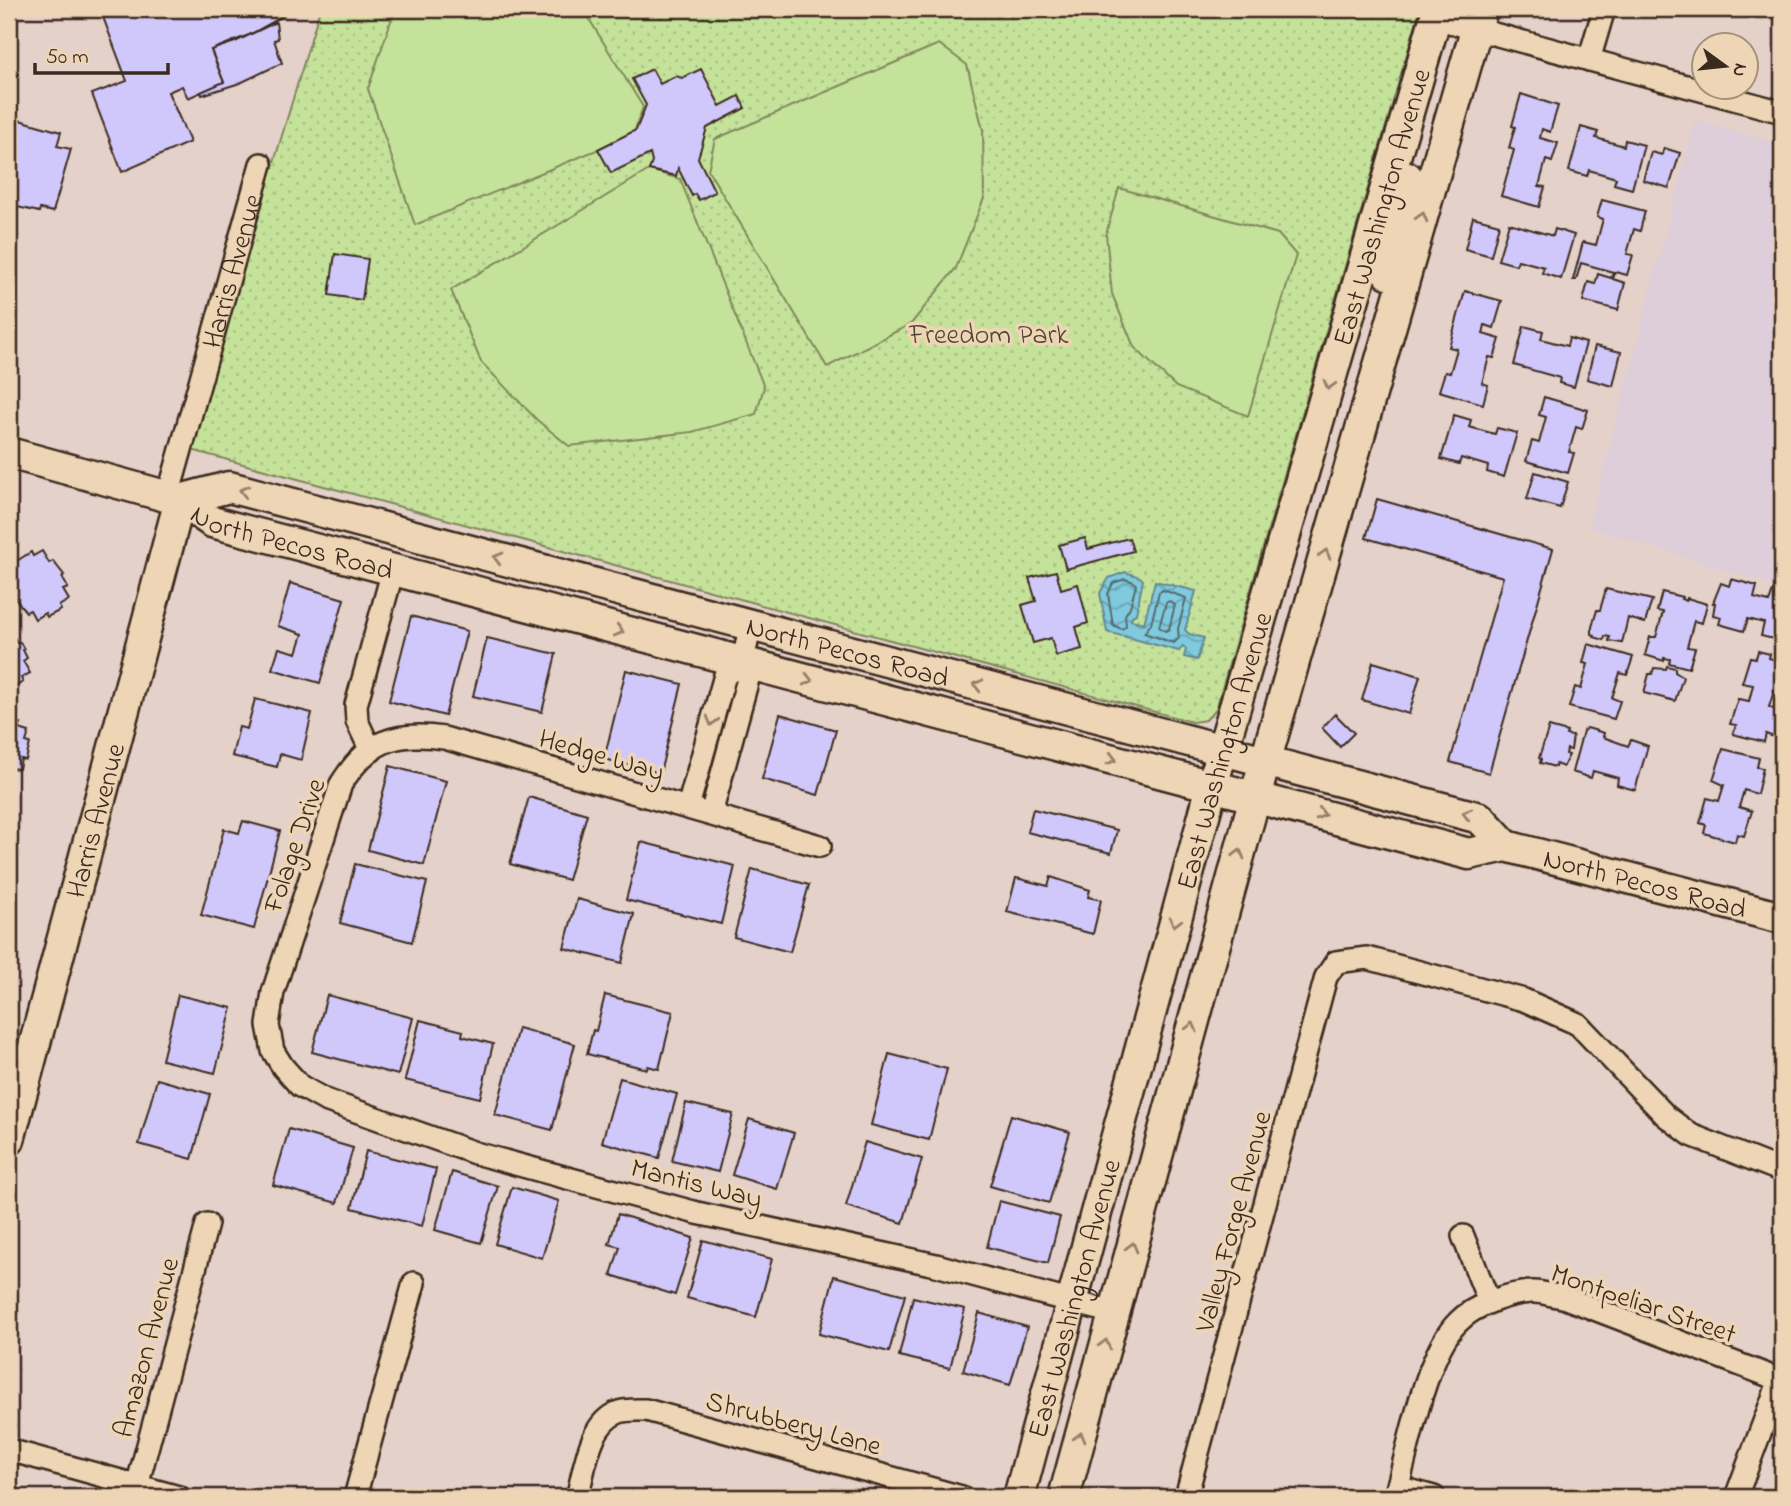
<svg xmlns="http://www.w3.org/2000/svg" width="1791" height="1506" viewBox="0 0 1791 1506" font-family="'Indie Flower',sans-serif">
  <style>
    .built { fill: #deced9 }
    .grass { fill: url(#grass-dots); stroke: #80865c; stroke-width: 2 }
    .garden { fill: #c5e29a; stroke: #80865c; stroke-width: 2 }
    .water { fill: url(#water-waves); stroke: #648a92; stroke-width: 2 }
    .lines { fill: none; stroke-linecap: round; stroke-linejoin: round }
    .shore { stroke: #566a6b; stroke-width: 2 }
    .building { fill: #d0c8fb; stroke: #3b2a1e; stroke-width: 2 }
    .street-casing { stroke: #3b2a1e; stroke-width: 26 }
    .secondary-casing { stroke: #3b2a1e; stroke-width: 35 }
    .street { stroke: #edd5b5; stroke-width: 21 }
    .secondary { stroke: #edd5b5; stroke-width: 30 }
    .oneway { stroke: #94806a }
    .labels { text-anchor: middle; stroke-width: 7; stroke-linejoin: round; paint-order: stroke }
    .street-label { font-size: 28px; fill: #3b2a1e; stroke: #edd5b5 }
    .park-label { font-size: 28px; fill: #504631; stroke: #edd5b5 }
  </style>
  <defs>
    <pattern id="grass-dots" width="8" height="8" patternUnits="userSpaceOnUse" patternTransform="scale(1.75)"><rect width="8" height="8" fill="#c5e29a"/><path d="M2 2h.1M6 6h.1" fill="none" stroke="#aac284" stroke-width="1.8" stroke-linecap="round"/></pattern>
    <pattern id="water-waves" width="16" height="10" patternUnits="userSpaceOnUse" patternTransform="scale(1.75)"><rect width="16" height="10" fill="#7fcadf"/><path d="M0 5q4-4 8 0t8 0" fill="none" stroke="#69a4b4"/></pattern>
  </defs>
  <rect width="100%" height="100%" fill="#e4d1ca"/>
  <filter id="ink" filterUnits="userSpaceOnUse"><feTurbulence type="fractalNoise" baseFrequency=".0143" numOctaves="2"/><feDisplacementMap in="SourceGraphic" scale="14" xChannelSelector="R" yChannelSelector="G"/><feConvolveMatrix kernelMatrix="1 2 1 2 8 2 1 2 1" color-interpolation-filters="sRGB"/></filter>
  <g filter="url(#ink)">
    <!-- built -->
    <path class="built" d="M1695 121 1782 144V588L1588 527Z"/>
    <!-- grass -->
    <path class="grass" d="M320 9H1420L1216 709 1206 720 1192 722 184 448 253 232Z"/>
    <!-- garden -->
    <g class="garden">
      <path d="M395 9H583L643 107 633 135 415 225 368 89Z"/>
      <path d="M939 44 967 65 983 130 984 198 956 268 911 324 827 367 708 170 715 139Z"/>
      <path d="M649 170 680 179 764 387 756 414 692 432 569 446 537 420 481 362 451 290Z"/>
      <path d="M1119 188 1278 234 1296 255 1248 416 1176 387 1134 347 1112 294 1106 234Z"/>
    </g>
    <!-- water -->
    <path class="water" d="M1125 572 1140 577 1143 580 1136 614 1132 616 1131 620 1144 623 1155 581 1196 591 1185 630 1189 634 1204 638 1197 660 1184 657 1186 649 1183 646 1179 651 1107 632 1100 593 1109 578Z"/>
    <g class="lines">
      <!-- shore -->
      <g class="shore">
        <path d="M1125 579 1134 582 1136 585 1130 607 1125 615 1126 626 1122 629 1113 625 1108 594 1113 583Z"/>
        <path d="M1163 590 1186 598 1178 629 1179 638 1174 643 1144 633 1151 624 1159 592Z"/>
        <path d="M1169 601 1175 605 1169 629 1165 631 1159 627 1166 603Z"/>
      </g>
    </g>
    <!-- building -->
    <g class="building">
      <path d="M100 9H277L280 17 285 15 249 35 211 50 224 82 188 98 182 86 168 92 190 142 122 172 92 94 127 81Z"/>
      <path d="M276 22 278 39 274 40 282 63 240 83 202 95 201 92 224 82 211 50 235 42Z"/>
      <path d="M652 69 660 84 676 76 682 78 701 69 720 106 739 96 745 108 707 128 698 158 715 192 699 200 695 194 692 196 678 168 676 176 649 170 652 162 650 154 611 173 598 149 636 130 646 105 632 79Z"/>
      <path d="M1521 94 1558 106 1550 132 1542 129 1540 138 1558 143 1552 162 1546 160 1539 186 1545 187 1539 207 1501 196 1514 150 1509 148 1515 127 1512 126Z"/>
      <path d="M9 117 61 132 57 146 71 149 53 212 40 209 39 212 9 205Z"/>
      <path d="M1581 127 1598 132 1596 138 1624 146 1625 140 1644 145 1632 189 1614 184 1616 178 1589 170 1587 176 1569 171Z"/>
      <path d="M1664 148 1680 153 1669 188 1643 180 1651 152 1662 155Z"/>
      <path d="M1602 200 1645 211 1640 231 1634 229 1627 254 1633 255 1627 275 1615 272 1613 279 1625 283 1618 310 1583 301 1588 282 1595 284 1598 274 1611 278 1613 272 1581 263 1576 280H1573L1583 242 1596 245 1603 219 1597 217Z"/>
      <path d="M1473 217 1499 224 1491 256 1465 249Z"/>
      <path d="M1509 223 1553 236 1555 229 1574 235 1561 279 1542 273 1544 267 1518 260 1516 265 1498 260Z"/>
      <path d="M335 254 368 259 362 300 329 295Z"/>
      <path d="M1465 291 1502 301 1494 328 1485 325 1483 334 1500 339 1494 358 1489 357 1482 383 1488 385 1483 404 1439 391 1445 372 1450 373 1457 349 1449 347Z"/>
      <path d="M1524 326 1543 331 1541 339 1567 346 1569 338 1586 343 1574 387 1559 383 1560 378 1514 365Z"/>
      <path d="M1595 346 1621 352 1613 386 1587 379Z"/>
      <path d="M1544 397 1588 410 1582 429 1576 427 1569 452 1574 453 1568 473 1526 461 1532 441 1539 443 1546 417 1539 415Z"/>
      <path d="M1454 415 1471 420 1469 427 1495 434 1497 428 1517 433 1504 477 1487 472 1488 466 1461 458 1459 464 1441 459Z"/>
      <path d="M1535 472 1568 482 1560 508 1527 499Z"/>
      <path d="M1377 499 1553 549 1489 773 1450 762 1503 577 1366 538Z"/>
      <path d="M1085 538 1088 549 1129 538 1133 551 1066 569 1059 545Z"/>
      <path d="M42 551 49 563 53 561 64 575 62 577 68 588 63 590 69 600 59 606 61 610 47 617 45 613 35 619 30 610 26 612 12 595 15 593 10 585 14 583 9 570 17 566 15 562 31 552 33 556Z"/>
      <path d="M1056 571 1061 589 1078 584 1088 623 1076 627 1082 649 1056 656 1051 638 1033 643 1022 605 1036 601 1029 578Z"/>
      <path d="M1731 579 1757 586 1754 598 1769 602 1773 591 1782 593V641L1761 636 1764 623 1748 619 1744 631 1719 624 1721 617 1713 615 1715 603H1713L1721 583 1729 586Z"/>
      <path d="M290 583 344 599 320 683 272 669 279 648 297 653 303 634 278 626Z"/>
      <path d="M1606 589 1652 600 1645 623 1628 618 1622 643 1609 641 1610 637 1605 636 1604 640 1594 637 1595 635 1592 634V627L1597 610H1600Z"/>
      <path d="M1662 592 1682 597 1681 599 1686 601 1687 598 1707 604 1702 623 1694 621 1687 647 1695 648 1689 668 1669 663 1670 659 1664 658V661L1645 655 1650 637H1656L1663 612 1657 611Z"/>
      <path d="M411 616 467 631 445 716 389 701Z"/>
      <path d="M9 628 17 643 20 642 24 649 23 650 27 658 23 661 30 673 21 678 23 682 9 690Z"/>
      <path d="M487 638 556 654 542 712 473 696Z"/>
      <path d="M1588 644 1633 657 1627 675 1620 673 1612 698 1620 701 1614 719 1569 707 1575 687 1581 689 1588 664 1583 663Z"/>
      <path d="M1758 651 1770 654 1769 658 1776 660 1777 656 1782 657V694L1774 691 1769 707 1780 712 1773 737 1766 734 1764 742 1733 734 1736 725 1730 724 1738 699 1749 701 1753 685 1742 683 1750 657 1756 658Z"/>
      <path d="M1373 662 1420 676 1409 714 1362 700Z"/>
      <path d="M1667 666 1675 668V672L1683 677 1675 701 1644 693 1649 674H1652L1654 668 1666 669Z"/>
      <path d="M626 670 682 684 660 773 604 759Z"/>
      <path d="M255 699 312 713 301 760 280 754 277 767 232 756 239 727 247 729Z"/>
      <path d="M780 714 836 730 818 795 762 779Z"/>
      <path d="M1335 714 1354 733 1340 747 1322 728Z"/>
      <path d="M9 717 13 719 12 722 21 724 19 729 29 732 26 742 30 743 26 760 21 759 19 769 9 768Z"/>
      <path d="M1549 727 1567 732 1566 735 1573 736 1571 750 1567 749 1566 754 1569 755 1563 767 1556 764 1555 767 1540 763 1541 759 1539 758Z"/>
      <path d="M1587 728 1604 733 1603 737 1628 746 1631 740 1648 746 1635 790 1617 785 1618 778 1593 771 1591 778 1572 772 1583 731Z"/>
      <path d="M1723 749 1759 758 1757 767 1763 768 1757 794 1744 790 1739 807 1752 811 1744 836 1737 834 1735 842 1704 833 1706 825 1700 823 1707 798 1719 801 1724 785 1713 780Z"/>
      <path d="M390 766 446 781 424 865 368 850Z"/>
      <path d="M529 797 587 814 568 880 510 864Z"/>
      <path d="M1033 809 1117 830 1111 853 1027 832Z"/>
      <path d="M243 821 280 831 254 929 201 915 224 829 239 833Z"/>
      <path d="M641 842 735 866 721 924 626 900Z"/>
      <path d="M355 864 427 882 412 942 340 923Z"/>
      <path d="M752 869 809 885 790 952 734 937Z"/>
      <path d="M1051 877 1090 890 1088 897 1101 900 1093 934 1007 912 1016 878 1048 886Z"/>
      <path d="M577 899 634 914 622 963 564 948Z"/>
      <path d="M178 995 232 1008 215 1073 162 1060Z"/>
      <path d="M327 995 413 1018 398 1075 312 1052Z"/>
      <path d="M605 995 673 1012 659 1069 648 1066 647 1069 587 1054 593 1030 596 1031Z"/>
      <path d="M420 1020 463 1031 462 1036 493 1044 480 1098 405 1080Z"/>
      <path d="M518 1028 575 1044 552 1130 495 1115Z"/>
      <path d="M889 1054 947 1069 929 1140 871 1125Z"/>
      <path d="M620 1078 677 1094 659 1158 602 1142Z"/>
      <path d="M157 1079 210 1094 192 1159 139 1144Z"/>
      <path d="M686 1103 733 1114 718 1172 672 1161Z"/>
      <path d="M1011 1115 1070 1132 1049 1203 990 1186Z"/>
      <path d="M749 1119 794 1133 777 1189 732 1175Z"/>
      <path d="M289 1129 353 1148 337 1203 273 1185Z"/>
      <path d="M865 1142 922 1159 903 1223 846 1206Z"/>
      <path d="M366 1151 436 1169 422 1226 352 1208Z"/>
      <path d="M452 1172 498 1186 481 1243 435 1230Z"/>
      <path d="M512 1187 559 1201 542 1258 495 1244Z"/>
      <path d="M999 1201 1060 1217 1048 1263 987 1247Z"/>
      <path d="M618 1214 693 1238 675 1295 611 1275 620 1247 609 1244Z"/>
      <path d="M703 1240 772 1259 756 1317 687 1298Z"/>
      <path d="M834 1276 905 1295 889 1352 819 1334Z"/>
      <path d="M913 1297 965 1309 950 1368 899 1356Z"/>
      <path d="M979 1313 1027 1327 1010 1385 963 1371Z"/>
    </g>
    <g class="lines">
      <defs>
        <g id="street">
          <path d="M1435 18 1782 112"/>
          <path d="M1589 60 1604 9"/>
          <path id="s1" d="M168 496 261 164"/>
          <path d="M371 751 357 721 356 705 393 570"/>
          <path d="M688 807 725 675 742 664"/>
          <path d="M711 814 748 679 742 664 751 625"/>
          <path d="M820 846 444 738C394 731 368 741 341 784L273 992 268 1025 273 1051 283 1067 300 1086 325 1100 475 1153 697 1213 936 1265 1114 1313"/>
          <path d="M1463 1236 1489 1302"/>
          <path d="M9 1450 179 1497"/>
          <path d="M137 1486 207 1224"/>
          <path d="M1398 1487 1434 1497"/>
          <path d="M355 1497 414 1283"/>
          <path d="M577 1497C585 1470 588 1423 619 1412 627 1409 637 1410 646 1410L962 1497"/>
          <path d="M1186 1497 1326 977 1336 962 1367 958 1524 1000 1578 1024 1666 1116 1691 1135 1782 1171"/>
          <path d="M1395 1497C1408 1451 1425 1354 1458 1322 1474 1305 1509 1293 1532 1292 1541 1291 1553 1296 1563 1297L1780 1380"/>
          <path d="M1736 1497 1782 1374"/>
        </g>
        <g id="secondary">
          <path d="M1388 273 1407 177"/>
          <path id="s2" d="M9 453 180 500 212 522 1469 854 1506 846 1782 918"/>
          <path id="s3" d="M180 500 229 487 1480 818 1506 846"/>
          <path id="s4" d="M9 1140 180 500"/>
          <path id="s5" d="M1019 1497 1212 786 1438 9"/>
          <path d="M1064 1497 1255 797 1482 9"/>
        </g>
      </defs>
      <!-- street casing -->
      <use href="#street" class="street-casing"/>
      <!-- secondary casing -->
      <use href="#secondary" class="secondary-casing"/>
      <!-- street -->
      <use href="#street" class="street"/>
      <!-- secondary -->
      <use href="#secondary" class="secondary"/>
    </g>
    <!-- one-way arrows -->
    <defs><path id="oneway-chevron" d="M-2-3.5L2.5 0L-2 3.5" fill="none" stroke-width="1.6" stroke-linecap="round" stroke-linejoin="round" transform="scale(1.75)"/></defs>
    <g class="oneway">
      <use href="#oneway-chevron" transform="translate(1422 217) rotate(-74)"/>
      <use href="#oneway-chevron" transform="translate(1329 385) rotate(106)"/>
      <use href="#oneway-chevron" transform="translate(244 491) rotate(-165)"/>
      <use href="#oneway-chevron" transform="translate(1325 554) rotate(-74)"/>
      <use href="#oneway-chevron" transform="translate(498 558) rotate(-165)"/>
      <use href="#oneway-chevron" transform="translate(619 631) rotate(15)"/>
      <use href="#oneway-chevron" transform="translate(808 680) rotate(14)"/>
      <use href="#oneway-chevron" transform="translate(978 685) rotate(-165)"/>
      <use href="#oneway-chevron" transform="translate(712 721) rotate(106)"/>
      <use href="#oneway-chevron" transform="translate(1112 759) rotate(15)"/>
      <use href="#oneway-chevron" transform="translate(1321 814) rotate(15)"/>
      <use href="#oneway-chevron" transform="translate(1467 814) rotate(-165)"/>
      <use href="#oneway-chevron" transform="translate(1239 854) rotate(-75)"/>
      <use href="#oneway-chevron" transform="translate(1175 922) rotate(105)"/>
      <use href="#oneway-chevron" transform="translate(1192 1027) rotate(-75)"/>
      <use href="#oneway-chevron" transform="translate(1132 1247) rotate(-75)"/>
      <use href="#oneway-chevron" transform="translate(1105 1344) rotate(-75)"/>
      <use href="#oneway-chevron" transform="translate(1080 1437) rotate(-75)"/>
    </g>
  </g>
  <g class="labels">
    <!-- street labels -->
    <g class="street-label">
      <text dy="10" stroke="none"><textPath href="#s5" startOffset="1340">East Washington Avenue</textPath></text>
      <text dy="10" stroke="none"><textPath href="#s1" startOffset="234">Harris Avenue</textPath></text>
      <text dy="10" stroke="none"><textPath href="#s2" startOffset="299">North Pecos Road</textPath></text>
      <text dy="10" stroke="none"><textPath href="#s3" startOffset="691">North Pecos Road</textPath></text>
      <text dy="10" stroke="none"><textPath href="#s5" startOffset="774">East Washington Avenue</textPath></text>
      <text transform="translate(602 754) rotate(16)" y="10">Hedge Way</text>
      <text dy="10" stroke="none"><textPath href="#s4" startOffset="331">Harris Avenue</textPath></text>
      <text transform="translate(293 845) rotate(-71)" y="10">Folage Drive</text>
      <text dy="10" stroke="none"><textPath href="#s2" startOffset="1698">North Pecos Road</textPath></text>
      <text transform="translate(697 1182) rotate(14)" y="10">Mantis Way</text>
      <text transform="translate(1232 1221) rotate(-75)" y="10">Valley Forge Avenue</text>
      <text dy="10" stroke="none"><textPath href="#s5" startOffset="206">East Washington Avenue</textPath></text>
      <text transform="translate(1644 1302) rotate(19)" y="10">Montpeliar Street</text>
      <text transform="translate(145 1347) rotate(-75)" y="10">Amazon Avenue</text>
      <text transform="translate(794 1422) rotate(15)" y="10">Shrubbery Lane</text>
    </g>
    <!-- park labels -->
    <g class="park-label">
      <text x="989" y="343">Freedom Park</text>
    </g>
  </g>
  <!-- margin -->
  <rect width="1791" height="1506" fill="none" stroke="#edd5b5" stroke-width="35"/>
  <rect x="18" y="18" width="1756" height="1471" fill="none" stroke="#3b2a1e" stroke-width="2.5" filter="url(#ink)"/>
  <!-- north arrow -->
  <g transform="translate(1725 66) rotate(105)"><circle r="33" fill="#edd5b5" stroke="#a69179" stroke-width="2"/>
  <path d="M0-5L12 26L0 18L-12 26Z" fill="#3b2a1e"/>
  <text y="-10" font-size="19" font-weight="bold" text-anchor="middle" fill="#3b2a1e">N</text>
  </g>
  <!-- scale -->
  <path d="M35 63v10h133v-10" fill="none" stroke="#3b2a1e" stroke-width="3.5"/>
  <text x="46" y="63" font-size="21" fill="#3b2a1e" stroke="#edd5b5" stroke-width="5" paint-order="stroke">50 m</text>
</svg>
